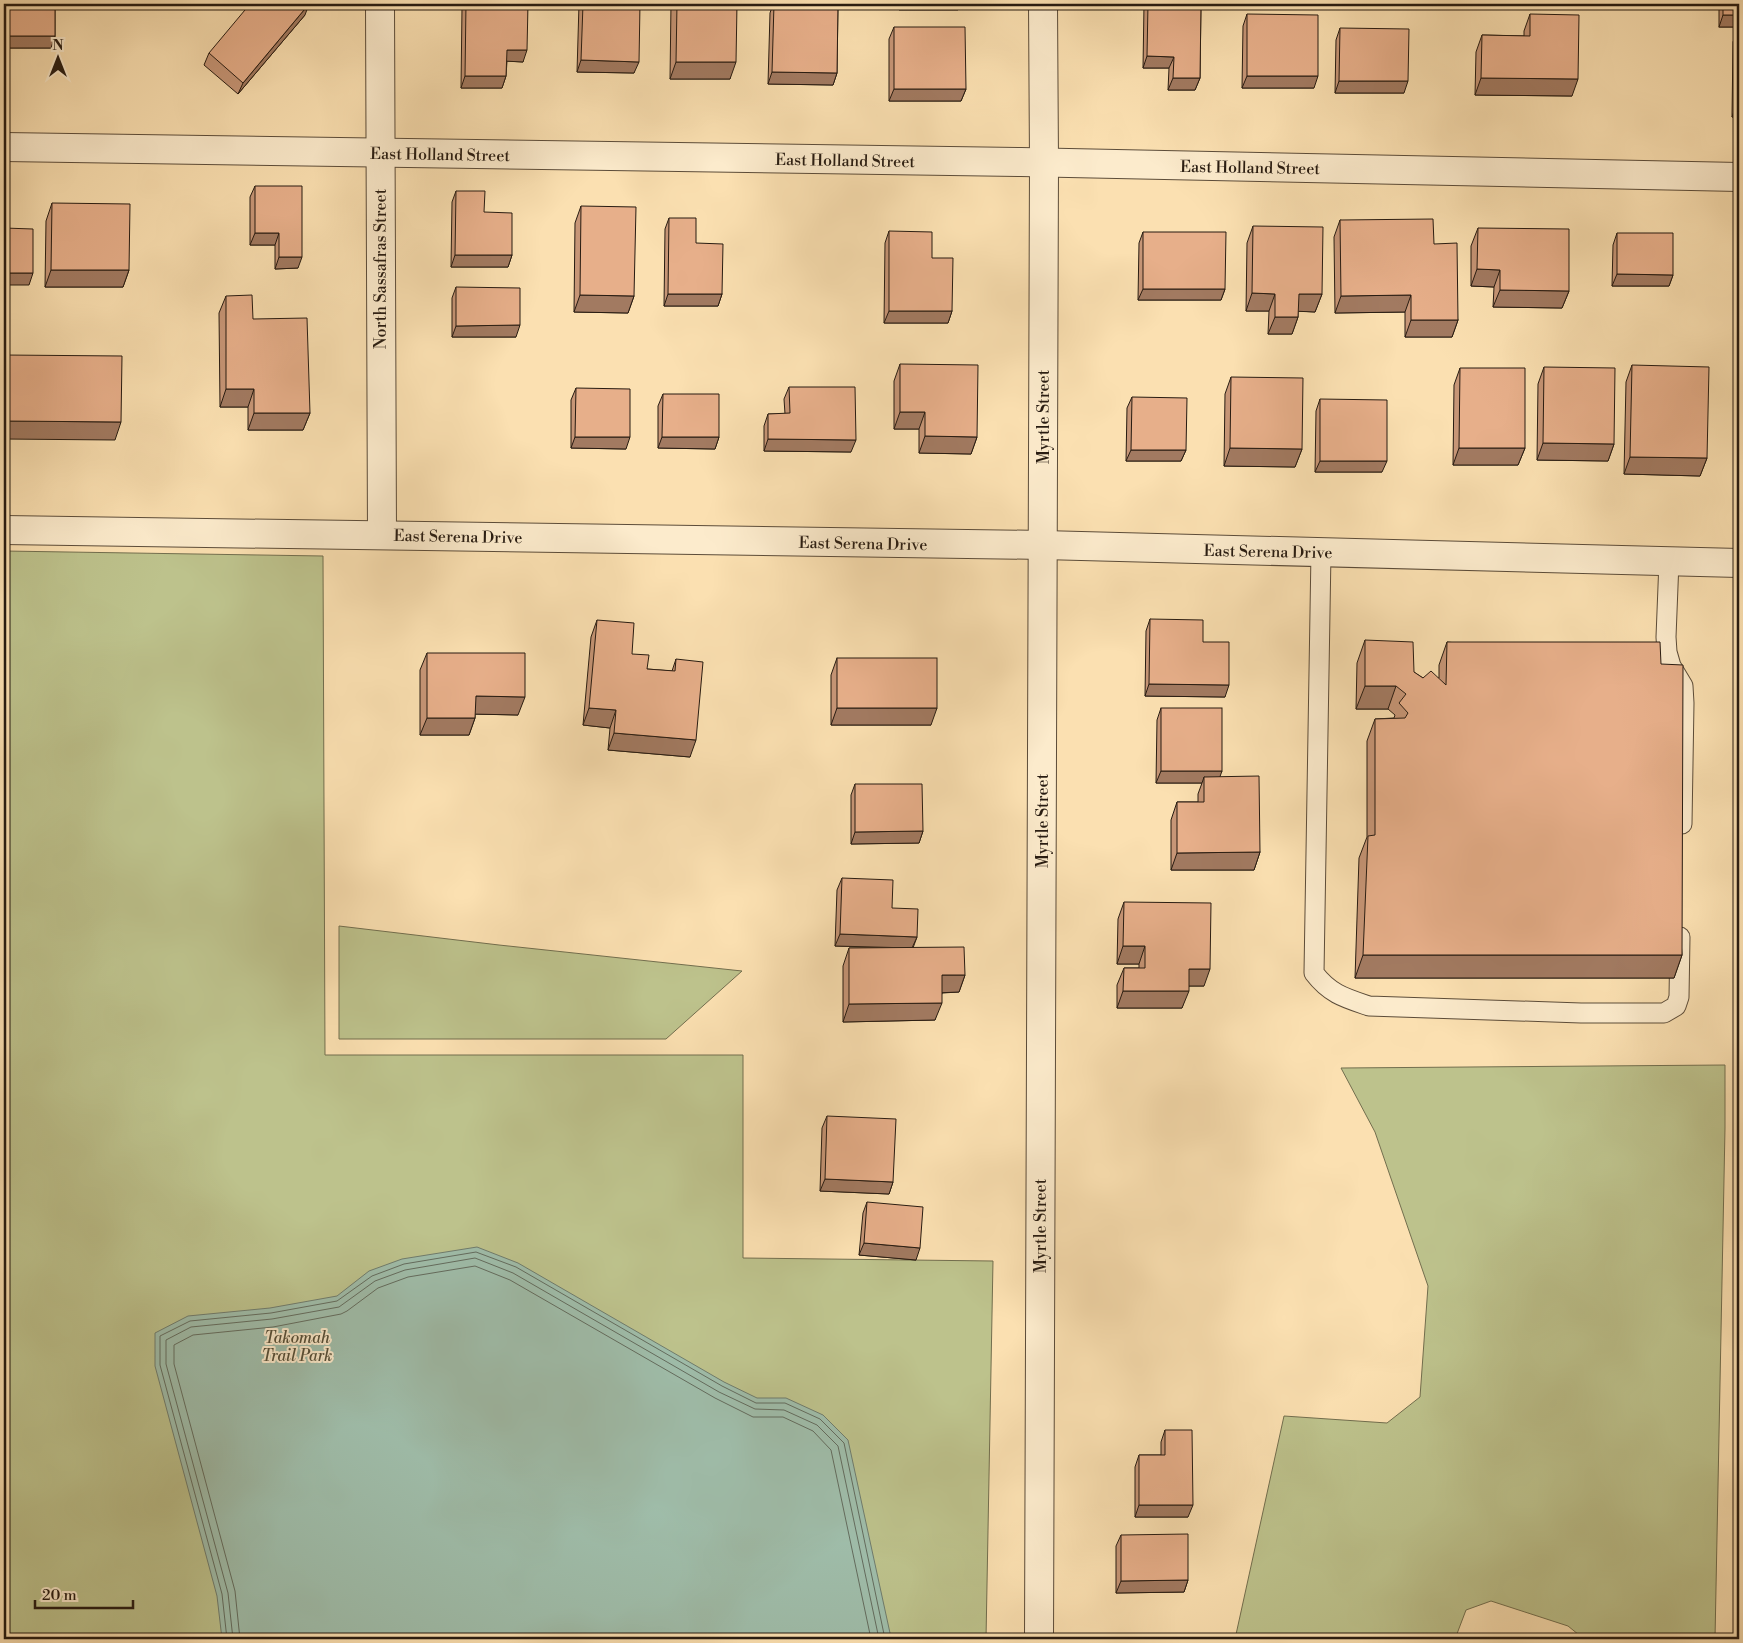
<svg xmlns="http://www.w3.org/2000/svg" width="1743" height="1643" viewBox="0 0 1743 1643" font-family="'Libre Bodoni',serif">
  <style>
    .green { fill: #bdc28c; stroke: #726e4e }
    .water { fill: #9fbdaa; stroke: #6f7c6d }
    .lines { fill: none; stroke-linecap: round; stroke-linejoin: round }
    .shore { stroke: #636c5e; stroke-width: 1 }
    .service-casing { stroke: #5c4c39; stroke-width: 21 }
    .minor-casing { stroke: #5c4c39; stroke-width: 30 }
    .tertiary-casing { stroke: #5c4c39; stroke-width: 30 }
    .service { stroke: #fcebcc; stroke-width: 19 }
    .minor { stroke: #fcebcc; stroke-width: 28 }
    .tertiary { stroke: #fcebcc; stroke-width: 28 }
    .wall { fill: #c79677; stroke: #271b11 }
    .shaded-wall { fill: #a27a61; stroke: #271b11 }
    .building { fill: #e7af8a; stroke: #271b11 }
    .labels { text-anchor: middle; stroke-width: 4; stroke-linejoin: round; paint-order: stroke }
    .street-label { font-size: 16px; fill: #271b11; stroke: #fcebcc }
    .park-label { font-size: 16px; font-style: italic; fill: #544d36; stroke: #fcebcc }
  </style>
  <rect width="100%" height="100%" fill="#fbe0b1"/>
  <filter id="stains"><feTurbulence type="fractalNoise" baseFrequency=".004" numOctaves="4"/><feColorMatrix values="0 0 0 0 .2 0 0 0 0 .09 0 0 0 0 .02 0 0 0 .5 -.17"/></filter>
  <radialGradient id="worn" r=".72"><stop offset=".6" stop-color="#630" stop-opacity="0"/><stop offset="1" stop-color="#630" stop-opacity=".3"/></radialGradient>
  <!-- green -->
  <g class="green">
    <path d="M4 551 323 556 325 1055H743V1258L993 1261 986 1639H4Z"/>
    <path d="M339 926 499 945 742 971 666 1039H339Z"/>
    <path d="M1725 1065V1128L1715 1639H1584L1568 1626 1491 1601 1466 1610 1455 1639H1235L1284 1416 1387 1423 1420 1397 1428 1286 1375 1132 1341 1068Z"/>
  </g>
  <!-- water -->
  <path class="water" d="M477 1247 518 1263 724 1382 757 1398H786L823 1415 848 1440 890 1633V1639H222L217 1596 155 1366V1333L188 1316 270 1308 337 1296 369 1271 402 1259Z"/>
  <g class="lines">
    <!-- shore -->
    <g class="shore">
      <path d="M227 1639 222 1594 160 1365V1336L190 1321 271 1313 337 1301 372 1276 404 1264 476 1252 516 1267 722 1386 756 1403H785L820 1419 844 1443 885 1639"/>
      <path d="M233 1639 228 1593 166 1364V1340L191 1327 272 1319 339 1307 375 1281 405 1270 475 1258 513 1273 719 1392 755 1409 784 1410 817 1425 838 1446 879 1639"/>
      <path d="M240 1639 235 1591 174 1364V1345L193 1335 273 1327 341 1314 347 1311 378 1288 408 1277 475 1266 510 1280 715 1398 753 1417H783L813 1431 831 1450 871 1639"/>
    </g>
    <defs>
      <g id="service">
        <path d="M1321 552 1314 973C1330 994 1345 998 1369 1006L1581 1013H1664L1676 1006 1679 997 1680 937"/>
        <path d="M1669 561 1666 637 1667 652 1671 666 1683 686 1684 703 1682 824"/>
      </g>
      <g id="minor">
        <path d="M380 4 382 535"/>
        <path d="M4 147 1021 162 1739 177"/>
        <path d="M1039 1639 1044 163 1043 4"/>
      </g>
      <path id="tertiary" d="M4 530 1043 545 1739 563"/>
    </defs>
    <!-- service casing -->
    <use href="#service" class="service-casing"/>
    <!-- minor casing -->
    <use href="#minor" class="minor-casing"/>
    <!-- tertiary casing -->
    <use href="#tertiary" class="tertiary-casing"/>
    <!-- service -->
    <use href="#service" class="service"/>
    <!-- minor -->
    <use href="#minor" class="minor"/>
    <!-- tertiary -->
    <use href="#tertiary" class="tertiary"/>
  </g>
  <!-- wall -->
  <g class="wall">
    <path d="M4 4H55V36L51 48H4Z"/>
    <path d="M464 4H528L523 62 507 61 506 76 502 88H461L462 8Z"/>
    <path d="M579 4H640L634 73 577 72Z"/>
    <path d="M671 4H737L730 79H670Z"/>
    <path d="M773 4H838L837 73 833 85 768 84 770 13Z"/>
    <path d="M1144 4H1201L1200 78 1195 90H1168L1169 68H1143Z"/>
    <rect x="1719" y="4" width="20" height="23"/>
    <path d="M1247 14 1314 88H1242L1243 26Z"/>
    <path d="M1530 14 1572 96 1475 95 1476 52 1482 35 1524 36V31Z"/>
    <path d="M305 15 238 94 204 65 209 53Z"/>
    <path d="M894 27 966 89 961 101H889V39Z"/>
    <path d="M1340 28 1404 93H1335L1336 40Z"/>
    <path d="M1737 30 1739 117H1732L1733 42Z"/>
    <path d="M255 186 298 268 275 269V245H250V197Z"/>
    <path d="M456 191 484 212 512 255 508 267H451L452 202Z"/>
    <path d="M52 203 129 270 123 287H45L46 221Z"/>
    <path d="M581 206 634 296 628 313 574 312 575 223Z"/>
    <path d="M669 218 696 243 722 294 718 306H664L665 229Z"/>
    <path d="M1340 220 1434 244 1458 320 1452 337H1405V312L1335 313 1334 237Z"/>
    <path d="M1253 226 1322 294 1315 312 1298 311V317L1292 334H1268L1269 311H1246L1247 243Z"/>
    <path d="M1478 228 1569 291 1562 308 1493 307 1494 287 1471 286V246Z"/>
    <path d="M889 231 932 258 952 311 948 323H884L885 243Z"/>
    <path d="M1143 232 1225 289 1221 300H1138L1139 243Z"/>
    <path d="M1617 233 1673 275 1669 286H1612L1613 245Z"/>
    <path d="M456 287 516 337H452V298Z"/>
    <path d="M226 296 310 413 303 430H248V407H220L219 313Z"/>
    <path d="M900 364 977 437 971 454 919 453V429H894V381Z"/>
    <path d="M1632 365 1707 458 1700 476 1624 474 1626 382Z"/>
    <path d="M1544 367 1614 444 1608 461 1537 460 1538 384Z"/>
    <path d="M1460 368 1525 448 1518 465H1453L1454 385Z"/>
    <path d="M1231 377 1302 449 1295 467 1224 466 1225 394Z"/>
    <path d="M789 387 851 452 764 451V426L768 414H785L784 399Z"/>
    <path d="M576 388 626 449 571 448V400Z"/>
    <path d="M663 394 719 437 715 449 658 448V406Z"/>
    <path d="M1132 397 1186 450 1181 461H1126L1127 408Z"/>
    <path d="M1320 399 1382 472H1315L1316 411Z"/>
    <path d="M1150 619 1203 642 1225 697 1145 696 1146 631Z"/>
    <path d="M597 620 647 669 672 671 676 659 690 757 608 750 610 728 583 725 591 637Z"/>
    <path d="M1365 640 1423 678H1439V665L1447 642 1661 664 1682 955 1674 978H1355L1359 858 1367 837V741L1375 719 1394 718 1395 715 1388 709H1356L1357 663Z"/>
    <path d="M427 653 518 715 475 714V718L469 735H420V670Z"/>
    <path d="M837 658 931 725H831V675Z"/>
    <path d="M1161 708 1220 777 1260 852 1254 870H1171V820L1177 802H1198V794L1202 783H1156L1157 720Z"/>
    <path d="M855 784 923 831 919 843 851 844V795Z"/>
    <path d="M842 878 892 908 917 937 913 948 965 975 959 992 942 993 935 1020 843 1022V966L849 948H899L835 946 837 890Z"/>
    <path d="M1124 902 1204 986H1189L1182 1008H1117V985L1124 968H1139V964H1117L1118 919Z"/>
    <path d="M827 1116 893 1182 889 1194 820 1191 822 1128Z"/>
    <path d="M867 1202 916 1260 859 1255 863 1213Z"/>
    <path d="M1165 1430 1188 1517H1135V1467L1139 1455H1161V1442Z"/>
    <path d="M1121 1535 1188 1580 1184 1592 1116 1593V1546Z"/>
  </g>
  <!-- shaded-wall -->
  <g class="shaded-wall">
    <path d="M309 4 305 15 238 94 243 83Z"/>
    <path d="M901 4H960L958 10H899Z"/>
    <path d="M1723 15H1739V27H1719Z"/>
    <path d="M5 36H55L51 48H4V38Z"/>
    <path d="M507 50H527L523 62 503 61Z"/>
    <path d="M1147 56 1174 57 1169 68H1143Z"/>
    <path d="M581 60 639 62 634 73 577 72Z"/>
    <path d="M676 62H736L730 79H670Z"/>
    <path d="M772 72 837 73 833 85 768 84Z"/>
    <path d="M465 76H506L502 88H461Z"/>
    <path d="M1247 76H1318L1314 88H1242Z"/>
    <path d="M1173 78H1200L1195 90H1168Z"/>
    <path d="M1481 78 1578 79 1572 96 1475 95Z"/>
    <path d="M1339 81H1408L1404 93H1335Z"/>
    <path d="M894 89H966L961 101H889Z"/>
    <path d="M1736 105H1739V117H1732Z"/>
    <path d="M255 233H279L275 245H250Z"/>
    <path d="M455 255H512L508 267H451Z"/>
    <path d="M279 257H302L298 268 275 269Z"/>
    <path d="M1477 269 1500 270 1494 287 1471 286Z"/>
    <path d="M51 270H129L123 287H45Z"/>
    <path d="M4 273H33L29 285H4Z"/>
    <path d="M1617 274 1673 275 1669 286H1612Z"/>
    <path d="M1143 289H1225L1221 300H1138Z"/>
    <path d="M1500 290 1569 291 1562 308 1493 307Z"/>
    <path d="M1252 293 1275 294 1269 311H1246Z"/>
    <path d="M668 294H722L718 306H664Z"/>
    <path d="M1299 294H1322L1315 312 1292 311Z"/>
    <path d="M580 295 634 296 628 313 574 312Z"/>
    <path d="M1411 295 1405 312 1335 313 1341 296Z"/>
    <path d="M889 311H952L948 323H884Z"/>
    <path d="M1275 317H1298L1292 334H1268Z"/>
    <path d="M1411 320H1458L1452 337H1405Z"/>
    <path d="M520 325 516 337H452L456 326Z"/>
    <path d="M226 389H254L248 407H220Z"/>
    <path d="M900 412H925L919 429H894Z"/>
    <path d="M254 413H310L303 430H248Z"/>
    <path d="M4 421 121 422 115 440 4 439Z"/>
    <path d="M925 436 977 437 971 454 919 453Z"/>
    <path d="M575 437H630L626 449 571 448Z"/>
    <path d="M662 437H719L715 449 658 448Z"/>
    <path d="M768 439 856 440 851 452 764 451Z"/>
    <path d="M1543 443 1614 444 1608 461 1537 460Z"/>
    <path d="M1230 448 1302 449 1295 467 1224 466Z"/>
    <path d="M1459 448H1525L1518 465H1453Z"/>
    <path d="M1131 450H1186L1181 461H1126Z"/>
    <path d="M1630 457 1707 458 1700 476 1624 474Z"/>
    <path d="M1320 461H1387L1382 472H1315Z"/>
    <path d="M1149 684 1229 685 1225 697 1145 696Z"/>
    <path d="M1365 686H1396L1388 709H1356Z"/>
    <path d="M476 696 525 697 518 715 469 714Z"/>
    <path d="M589 708 616 710 610 728 583 725Z"/>
    <path d="M837 708H937L931 725H831Z"/>
    <path d="M427 718H475L469 735H420Z"/>
    <path d="M614 733 696 740 690 757 608 750Z"/>
    <path d="M1161 771H1222L1218 782 1204 777 1202 783H1156Z"/>
    <path d="M923 831 919 843 851 844 855 832Z"/>
    <path d="M1260 852 1254 870H1171L1177 853Z"/>
    <path d="M840 934 917 937 912 948 835 946Z"/>
    <path d="M1123 946H1145L1139 964H1117Z"/>
    <path d="M1363 955H1682L1674 978H1355Z"/>
    <path d="M1189 969H1210L1204 986H1182Z"/>
    <path d="M942 975H965L959 992 935 993Z"/>
    <path d="M1123 991H1189L1182 1008H1117Z"/>
    <path d="M942 1003 935 1020 843 1022 849 1004Z"/>
    <path d="M825 1179 893 1182 889 1194 820 1191Z"/>
    <path d="M864 1243 920 1248 916 1260 859 1255Z"/>
    <path d="M1139 1505H1193L1188 1517H1135Z"/>
    <path d="M1188 1580 1184 1592 1116 1593 1121 1581Z"/>
  </g>
  <!-- building -->
  <g class="building">
    <rect x="5" y="4" width="50" height="32"/>
    <path d="M250 4H309L243 83 209 53Z"/>
    <path d="M466 4H528L527 50H507L506 76H465Z"/>
    <path d="M583 4H640L639 62 581 60Z"/>
    <path d="M677 4H737L736 62H676Z"/>
    <path d="M774 4H838L837 73 772 72Z"/>
    <path d="M1148 4H1201L1200 78H1173L1174 57 1147 56Z"/>
    <rect x="1723" y="4" width="16" height="11"/>
    <path d="M1247 14 1318 15V76H1247Z"/>
    <path d="M1530 14 1579 15 1578 79 1481 78 1482 35 1530 36Z"/>
    <path d="M894 27H965L966 89H894Z"/>
    <path d="M1340 28 1409 29 1408 81H1339Z"/>
    <path d="M1737 30H1739V105H1736Z"/>
    <path d="M255 186H302V257H279V233H255Z"/>
    <path d="M456 191H485L484 212 512 213V255H455Z"/>
    <path d="M52 203 130 204 129 270H51Z"/>
    <path d="M581 206 636 207 634 296 580 295Z"/>
    <path d="M669 218H696V243L723 244 722 294H668Z"/>
    <path d="M1433 219 1434 244 1457 243 1458 320H1411V295L1341 296 1340 220Z"/>
    <path d="M1253 226 1323 227 1322 294H1299L1298 317H1275V294L1252 293Z"/>
    <path d="M4 228 33 229V273H4Z"/>
    <path d="M1478 228 1569 229V291L1500 290V270L1477 269Z"/>
    <path d="M889 231 932 232V258H953L952 311H889Z"/>
    <path d="M1143 232H1226L1225 289H1143Z"/>
    <path d="M1617 233H1673V275L1617 274Z"/>
    <path d="M456 287 520 288V325L456 326Z"/>
    <path d="M252 295 253 319 307 318 310 413H254V389H226V296Z"/>
    <path d="M4 355 122 356 121 422 4 421Z"/>
    <path d="M900 364 978 365 977 437 925 436V412H900Z"/>
    <path d="M1632 365 1709 367 1707 458 1630 457Z"/>
    <path d="M1544 367 1615 368 1614 444 1543 443Z"/>
    <path d="M1460 368H1525V448H1459Z"/>
    <path d="M1231 377 1303 378 1302 449 1230 448Z"/>
    <path d="M789 387H855L856 440 768 439V414L790 413Z"/>
    <path d="M576 388 630 389V437H575Z"/>
    <path d="M663 394H719V437H662Z"/>
    <path d="M1132 397 1187 398 1186 450H1131Z"/>
    <path d="M1320 399 1387 400V461H1320Z"/>
    <path d="M1150 619 1203 620V642H1229V685L1149 684Z"/>
    <path d="M597 620 634 623 632 654 649 655 647 669 675 671 676 659 703 662 696 740 614 733 616 710 589 708Z"/>
    <path d="M1365 640 1413 642 1414 672 1423 678 1431 671 1446 685 1447 642H1660L1661 664 1683 665 1682 955H1363L1368 836 1375 835V719L1405 718 1408 713 1399 703 1406 694 1396 686H1365Z"/>
    <path d="M427 653H525V697L476 696 475 718H427Z"/>
    <rect x="837" y="658" width="100" height="50"/>
    <rect x="1161" y="708" width="61" height="63"/>
    <path d="M1259 776 1260 852 1177 853V802H1204V777Z"/>
    <path d="M855 784H922L923 831 855 832Z"/>
    <path d="M842 878 893 880 892 908 918 909 917 937 840 934Z"/>
    <path d="M1124 902 1211 903 1210 969H1189V991H1123L1124 968H1145V946H1123Z"/>
    <path d="M964 947 965 975H942V1003L849 1004V948Z"/>
    <path d="M827 1116 896 1119 893 1182 825 1179Z"/>
    <path d="M867 1202 923 1207 920 1248 864 1243Z"/>
    <path d="M1165 1430H1192L1193 1505H1139V1455H1165Z"/>
    <path d="M1188 1534V1580L1121 1581V1535Z"/>
  </g>
  <g class="labels">
    <!-- street labels -->
    <g class="street-label">
      <text transform="translate(440 154) rotate(1)" y="6">East Holland Street</text>
      <text transform="translate(845 160) rotate(1)" y="6">East Holland Street</text>
      <text transform="translate(1250 167) rotate(1)" y="6">East Holland Street</text>
      <text transform="translate(380 269) rotate(-90)" y="6">North Sassafras Street</text>
      <text transform="translate(1043 417) rotate(-90)" y="6">Myrtle Street</text>
      <text transform="translate(458 536) rotate(1)" y="6">East Serena Drive</text>
      <text transform="translate(863 543) rotate(1)" y="6">East Serena Drive</text>
      <text transform="translate(1268 551) rotate(1)" y="6">East Serena Drive</text>
      <text transform="translate(1042 821) rotate(-90)" y="6">Myrtle Street</text>
      <text transform="translate(1040 1226) rotate(-90)" y="6">Myrtle Street</text>
    </g>
    <!-- park labels -->
    <g class="park-label">
      <text x="297" y="1343">Takomah<tspan x="297" dy="18">Trail Park</tspan></text>
    </g>
  </g>
  <!-- margin -->
  <rect width="1743" height="1643" fill="none" stroke="#fbe0b1" stroke-width="20"/>
  <rect x="5" y="5" width="1733" height="1633" fill="none" stroke="#271b11" stroke-width="2.5"/>
  <rect x="10" y="10" width="1723" height="1623" fill="none" stroke="#271b11"/>
  <!-- north arrow -->
  <g transform="translate(58 58)" stroke="#fcebcc" stroke-width="4" paint-order="stroke">
  <path d="M0-4L9 19L0 12L-9 19Z" fill="#271b11"/>
  <text y="-8" font-size="14" font-weight="bold" text-anchor="middle" fill="#271b11">N</text>
  </g>
  <!-- scale -->
  <path d="M35 1600v8h98v-8" fill="none" stroke="#271b11" stroke-width="2.5"/>
  <text x="42" y="1600" font-size="15" fill="#271b11" stroke="#fcebcc" stroke-width="4" paint-order="stroke">20 m</text>
  <rect width="100%" height="100%" filter="url(#stains)"/>
  <rect width="100%" height="100%" fill="url(#worn)"/>
</svg>
